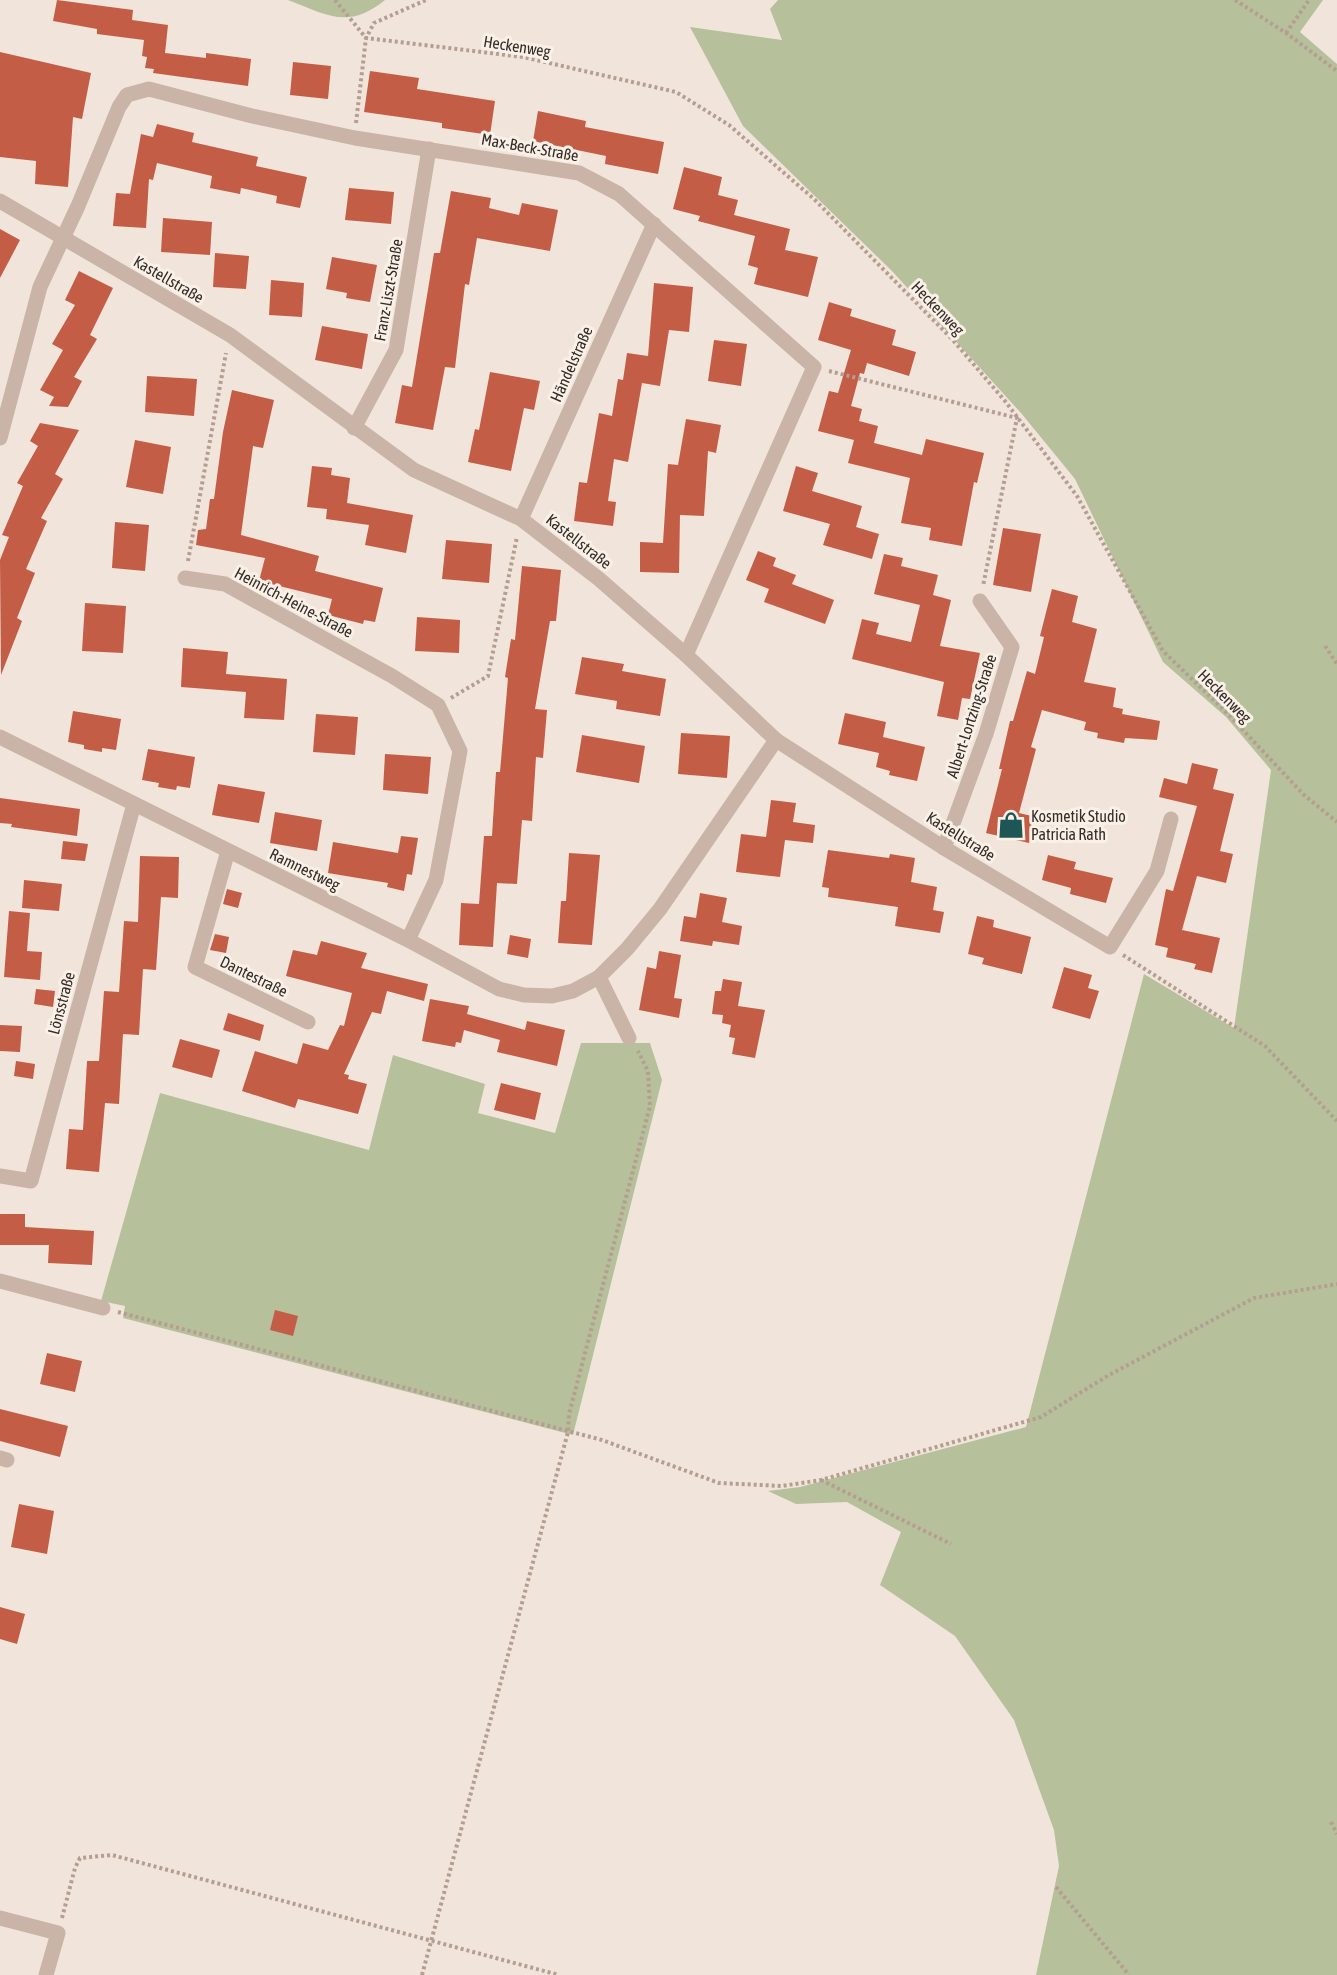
<svg xmlns="http://www.w3.org/2000/svg" width="1337" height="1975" viewBox="0 0 1337 1975" font-family="'Asap Condensed',sans-serif">
  <style>
    .green { fill: #b6c09b }
    .building { fill: #c45d46 }
    .lines { fill: none; stroke-linecap: round; stroke-linejoin: round }
    .path { stroke: #b59e91; stroke-width: 4; stroke-dasharray: 3 3; stroke-linecap: butt }
    .street { stroke: #c9b4a7; stroke-width: 15 }
    .labels { text-anchor: middle; stroke-width: 6; stroke-linejoin: round; paint-order: stroke }
    .street-label { font-size: 16px; fill: #352b27; stroke: #f9f0e7 }
    .poi-label { font-size: 16px; fill: #352b27; stroke: #f9f0e7; text-anchor: start }
  </style>
  <rect width="100%" height="100%" fill="#f1e5db"/>
  <!-- green -->
  <g class="green">
    <path d="M288 0H385C348 30 327 15 288 0Z"/>
    <path d="M778 0H1323L1300 32 1337 64V1975H1036L1059 1866 1054 1830 1014 1720 955 1636 880 1585 901 1532 847 1502 796 1504 768 1491 800 1487 1026 1427 1144 974 1234 1028 1271 770 1226 717 1163 662 1075 479 1021 413 892 271 743 126 690 27 782 40 770 9Z"/>
    <path d="M581 1043H650L662 1080 573 1435 123 1318 125 1306 101 1301 160 1093 369 1150 393 1055 485 1084 478 1113 555 1133Z"/>
  </g>
  <!-- building -->
  <g class="building">
    <path d="M57 0 133 10 132 20 168 25 165 53 206 58V53L251 59 248 86 153 73 154 69 145 68 147 57 142 56 144 40 97 34V29L53 21Z"/>
    <path d="M0 52 91 73 82 119 73 117 68 187 35 184 36 161 0 157Z"/>
    <path d="M293 62 331 66 328 99 290 95Z"/>
    <path d="M370 71 419 78 417 89 495 101 490 135 442 128V123L364 112Z"/>
    <path d="M538 111 586 121 585 127 664 142 658 174 605 164 606 156 533 141Z"/>
    <path d="M157 124 194 133 192 142 258 157 256 166 307 177 300 208 276 203 277 196 241 188 240 194 210 188 212 176 157 163 153 180 149 179 146 228 113 226 116 193 130 194 141 134 153 137Z"/>
    <path d="M684 167 722 177 718 195 738 200 734 215 790 229 785 250 818 257 808 297 754 284 758 268 748 265 755 236 698 221 700 216 673 209Z"/>
    <path d="M349 188 394 192 391 224 345 220Z"/>
    <path d="M451 191 491 198 489 208 519 215 522 203 558 210 550 251 477 238 469 285 465 284 455 368 445 367 433 430 395 423 402 385 412 387 434 253H440Z"/>
    <path d="M163 218 212 222 210 255 161 252Z"/>
    <path d="M0 229 20 240 0 278Z"/>
    <path d="M215 253 249 256 246 289 213 287Z"/>
    <path d="M332 257 377 265 370 302 346 298 347 293 326 289Z"/>
    <path d="M79 271 113 288 90 335 97 339 74 377 82 381 68 407 49 406 54 397 40 390 63 350 52 344 75 305 65 300Z"/>
    <path d="M271 280 304 283 302 317 269 315Z"/>
    <path d="M654 283 693 287 689 332 669 330 660 386 642 383 628 462 614 459 608 501 616 502 613 526 574 521 579 482 587 483 599 413 612 416 618 379 623 380 627 353 648 356Z"/>
    <path d="M829 302 852 309 850 316 896 330 892 345 916 352 909 376 867 363 864 374 860 373 851 406 862 409 859 421 878 426 874 443 922 455 926 439 984 453 977 483 974 482 962 546 929 540 931 528 901 523 910 478 848 463 854 440 818 431 829 391 838 393 851 350 818 340Z"/>
    <path d="M322 326 368 334 362 369 315 360Z"/>
    <path d="M714 340 747 344 741 386 708 381Z"/>
    <path d="M490 372 540 381 534 410 524 408 511 471 468 462 475 429 479 430Z"/>
    <path d="M147 376 197 379 194 416 145 412Z"/>
    <path d="M232 390 274 400 263 448 253 446 241 535 319 556 315 571 383 588 375 622 364 620 363 624 328 615 332 599 259 581 265 558 196 545 198 530 206 529 210 499H214L223 432Z"/>
    <path d="M686 419 721 425 716 453 708 451 704 516 680 515 679 573 640 572V542L663 543 668 464 678 465Z"/>
    <path d="M40 423 79 430 55 474 63 479 41 518 47 521 26 569 35 573 17 618 22 621 1 675 0 560 9 537 2 535 23 486 17 483 38 446 30 441Z"/>
    <path d="M135 440 171 447 163 494 126 487Z"/>
    <path d="M312 466 332 468 331 475 350 478 347 503 413 515 406 553 365 545 369 525 326 519 327 509 307 507Z"/>
    <path d="M796 466 818 473 812 491 862 506 856 527 879 534 872 559 823 545 830 524 783 511Z"/>
    <path d="M115 522 149 525 145 571 112 568Z"/>
    <path d="M1003 528 1041 534 1031 592 993 585Z"/>
    <path d="M446 540 492 544 489 583 442 579Z"/>
    <path d="M758 551 776 558 773 566 796 575 792 584 834 600 825 624 764 602 769 589 746 580Z"/>
    <path d="M884 554 903 558 901 566 938 575 933 595 951 600 940 646 980 653 970 699 962 698 958 720 937 716 944 682 852 659 862 619 879 623 876 634 911 642 920 605 874 594Z"/>
    <path d="M522 566 561 570 556 621H550L535 709 547 710 543 758 536 757 532 821 522 820 517 884 497 883 493 947 459 945 461 903 479 904 484 836H492L496 772H500L508 678 505 677 511 639 515 640Z"/>
    <path d="M1052 589 1078 596 1072 622 1097 629 1084 682 1116 688 1113 707 1123 709 1122 714 1160 721 1157 740 1125 738 1124 743 1097 738 1098 733 1084 730 1086 722 1042 710 1031 747 1036 749 1019 813 1036 817 1029 843 986 833 1002 769H999L1010 721H1013L1027 671 1035 674 1044 637 1040 636Z"/>
    <path d="M85 603 126 606 123 653 82 651Z"/>
    <path d="M417 617 460 620 459 653 415 651Z"/>
    <path d="M183 648 228 652 226 674 287 679 284 720 244 718 246 692 181 687Z"/>
    <path d="M582 657 624 664 622 671 666 679 660 716 616 709 617 701 575 694Z"/>
    <path d="M73 711 121 719 116 750 102 748V752L84 749V745L68 742Z"/>
    <path d="M845 713 886 722 883 737 925 747 917 781 889 775 890 771 876 767 879 753 838 744Z"/>
    <path d="M316 714 358 717 355 755 313 752Z"/>
    <path d="M681 733 730 736 727 778 678 774Z"/>
    <path d="M582 735 645 746 639 783 576 772Z"/>
    <path d="M148 749 195 757 190 788 177 786 176 790 158 787 159 783 142 780Z"/>
    <path d="M385 754 431 757 428 794 383 790Z"/>
    <path d="M1192 763 1218 769 1213 789 1234 794 1220 851 1233 854 1226 883 1197 876 1182 930 1220 938 1212 973 1194 969 1196 964 1166 957 1168 948 1155 945 1166 889 1173 891 1197 806 1159 797 1164 778 1187 784Z"/>
    <path d="M218 784 265 792 259 823 212 815Z"/>
    <path d="M0 798 80 809 77 836 11 827 12 824 0 823Z"/>
    <path d="M771 800 796 803 793 822 815 825 813 843 785 840 780 877 736 872 741 834 766 837Z"/>
    <path d="M275 812 322 820 317 851 270 843Z"/>
    <path d="M401 836 418 838 412 875 407 874 404 891 387 887 388 883 328 873 333 842 398 853Z"/>
    <path d="M63 841 88 844 85 861 61 859Z"/>
    <path d="M828 850 889 858 890 854 915 858 911 882 937 887 933 910 944 912 940 933 895 926 898 907 828 897 829 888 822 887Z"/>
    <path d="M569 853 600 855 592 945 558 943 561 901H566Z"/>
    <path d="M1048 855 1076 862 1074 869 1113 878 1106 903 1070 894 1071 888 1042 880Z"/>
    <path d="M140 856 179 857 178 898 161 897 156 970 143 969 139 1035 123 1034 119 1104 105 1103 99 1172 66 1169 69 1129 83 1130 87 1061H99L104 991 119 992 124 921 138 922Z"/>
    <path d="M24 880 62 884 59 911 22 908Z"/>
    <path d="M227 889 242 893 238 908 223 904Z"/>
    <path d="M700 893 727 898 722 922 742 926 739 945 713 941 712 946 680 941 684 916 696 918Z"/>
    <path d="M9 911 30 913 27 951 42 952 40 980 4 977Z"/>
    <path d="M977 916 994 920 993 927 1031 937 1022 974 982 964 984 958 968 954Z"/>
    <path d="M215 934 229 937 226 953 210 950Z"/>
    <path d="M510 935 531 939 528 958 507 954Z"/>
    <path d="M321 941 367 953 361 968 428 984 424 1001 387 991 381 1014 372 1012 344 1074 349 1075 348 1079 367 1084 358 1114 298 1099 295 1108 242 1091 255 1051 297 1064 303 1043 328 1050 340 1025 344 1026 352 993 286 976 293 950 317 955Z"/>
    <path d="M659 951 681 955 674 998 682 999 679 1018 639 1010 647 967 656 969Z"/>
    <path d="M1064 967 1092 975 1088 988 1099 991 1090 1019 1052 1008Z"/>
    <path d="M723 979 742 982 738 1006 765 1010 755 1058 732 1054 735 1038 729 1037 731 1025 722 1023 723 1015 712 1014 715 991H721Z"/>
    <path d="M36 989 55 991 53 1007 34 1004Z"/>
    <path d="M430 999 469 1006 467 1014 525 1030 527 1021 565 1030 557 1066 497 1052 500 1040 464 1030 461 1043 456 1042 455 1047 422 1041Z"/>
    <path d="M228 1013 264 1025 260 1041 223 1030Z"/>
    <path d="M0 1025 22 1026 20 1052 0 1051Z"/>
    <path d="M180 1039 220 1050 212 1078 172 1067Z"/>
    <path d="M16 1061 35 1064 33 1079 14 1076Z"/>
    <path d="M501 1083 541 1093 535 1120 494 1110Z"/>
    <path d="M0 1214H25V1227L94 1231 92 1265 48 1263 49 1245H0Z"/>
    <path d="M275 1310 298 1316 293 1336 270 1330Z"/>
    <path d="M47 1353 82 1361 75 1392 40 1384Z"/>
    <path d="M0 1409 68 1426 60 1457 0 1441Z"/>
    <path d="M19 1504 54 1511 47 1554 11 1547Z"/>
    <path d="M0 1607 25 1614 17 1644 0 1639Z"/>
  </g>
  <g class="lines">
    <!-- path -->
    <g class="path">
      <path d="M335 0 366 38 523 57 676 92 729 125 814 199 952 339 1005 401 1077 496 1163 651 1226 712 1304 795 1337 822"/>
      <path d="M1235 0 1286 33 1337 71"/>
      <path d="M1286 33 1309 0"/>
      <path d="M356 123 366 38 374 23 426 0"/>
      <path d="M829 371 1017 418 983 586"/>
      <path d="M188 561 226 353"/>
      <path d="M1325 646 1337 664"/>
      <path d="M451 698 488 676 517 537"/>
      <path d="M1123 955 1265 1046 1337 1121"/>
      <path d="M118 1312 602 1440 719 1483 782 1486 821 1480 1041 1417 1109 1375 1254 1298 1337 1284"/>
      <path d="M821 1480 951 1544"/>
      <path d="M1331 1822 1337 1834"/>
      <path d="M1056 1887 1129 1975"/>
      <path d="M62 1918 75 1868 80 1858 112 1855 559 1975"/>
      <path d="M422 1975 568 1432 569 1414 650 1106 648 1071 638 1051"/>
    </g>
    <!-- street -->
    <g class="street">
      <path d="M0 201 230 335 414 470 521 519 599 579 686 655 776 740 944 848 1110 947 1157 871 1171 819"/>
      <path d="M354 428 396 350 429 149"/>
      <path d="M0 438 40 287 78 206 119 107 127 95 149 89 252 116 355 138 579 173 619 194 814 367 686 655"/>
      <path d="M521 519 654 224"/>
      <path d="M185 578 225 584 392 676 438 705 460 751 436 880 408 940"/>
      <path d="M0 737 408 940 499 989 524 995 552 996 573 991 599 977 627 949 660 909 776 740"/>
      <path d="M944 848 986 734 1012 647 980 601"/>
      <path d="M228 851 195 967 308 1022"/>
      <path d="M599 977 629 1038"/>
      <path d="M0 1176 31 1181 134 804"/>
      <path d="M0 1281 103 1308"/>
      <path d="M0 1458 7 1460"/>
      <path d="M0 1918 58 1933 46 1975"/>
    </g>
  </g>
  <!-- icons -->
  <defs>
    <symbol id="shop-bare" viewBox="-9 -9 18 18"><path d="M-5-2.5h2.3a2.7 3.5 0 0 1 5.4 0H5L5.5 6h-11ZM-1.5-2.5h3a1.5 2.3 0 0 0-3 0Z" fill="#1e5656" stroke="#f9f0e7" stroke-width="2.5" paint-order="stroke"/></symbol>
  </defs>
  <g fill-rule="evenodd">
    <use href="#shop-bare" x="992" y="806" width="38" height="38"/>
  </g>
  <g class="labels">
    <!-- street labels -->
    <g class="street-label">
      <text transform="translate(517 46) rotate(9)" y="6">Heckenweg</text>
      <text transform="translate(530 147) rotate(10)" y="6">Max-Beck-Straße</text>
      <text transform="translate(169 279) rotate(30)" y="6">Kastellstraße</text>
      <text transform="translate(388 290) rotate(-80)" y="6">Franz-Liszt-Straße</text>
      <text transform="translate(938 308) rotate(46)" y="6">Heckenweg</text>
      <text transform="translate(571 364) rotate(-66)" y="6">Händelstraße</text>
      <text transform="translate(579 541) rotate(38)" y="6">Kastellstraße</text>
      <text transform="translate(294 602) rotate(28)" y="6">Heinrich-Heine-Straße</text>
      <text transform="translate(1225 696) rotate(45)" y="6">Heckenweg</text>
      <text transform="translate(971 716) rotate(-72)" y="6">Albert-Lortzing-Straße</text>
      <text transform="translate(961 836) rotate(32)" y="6">Kastellstraße</text>
      <text transform="translate(305 869) rotate(26)" y="6">Ramnestweg</text>
      <text transform="translate(254 976) rotate(26)" y="6">Dantestraße</text>
      <text transform="translate(61 1003) rotate(-75)" y="6">Lönsstraße</text>
    </g>
    <!-- poi labels -->
    <g class="poi-label">
      <text x="1031" y="822">Kosmetik Studio<tspan x="1031" dy="18">Patricia Rath</tspan></text>
    </g>
  </g>
</svg>
